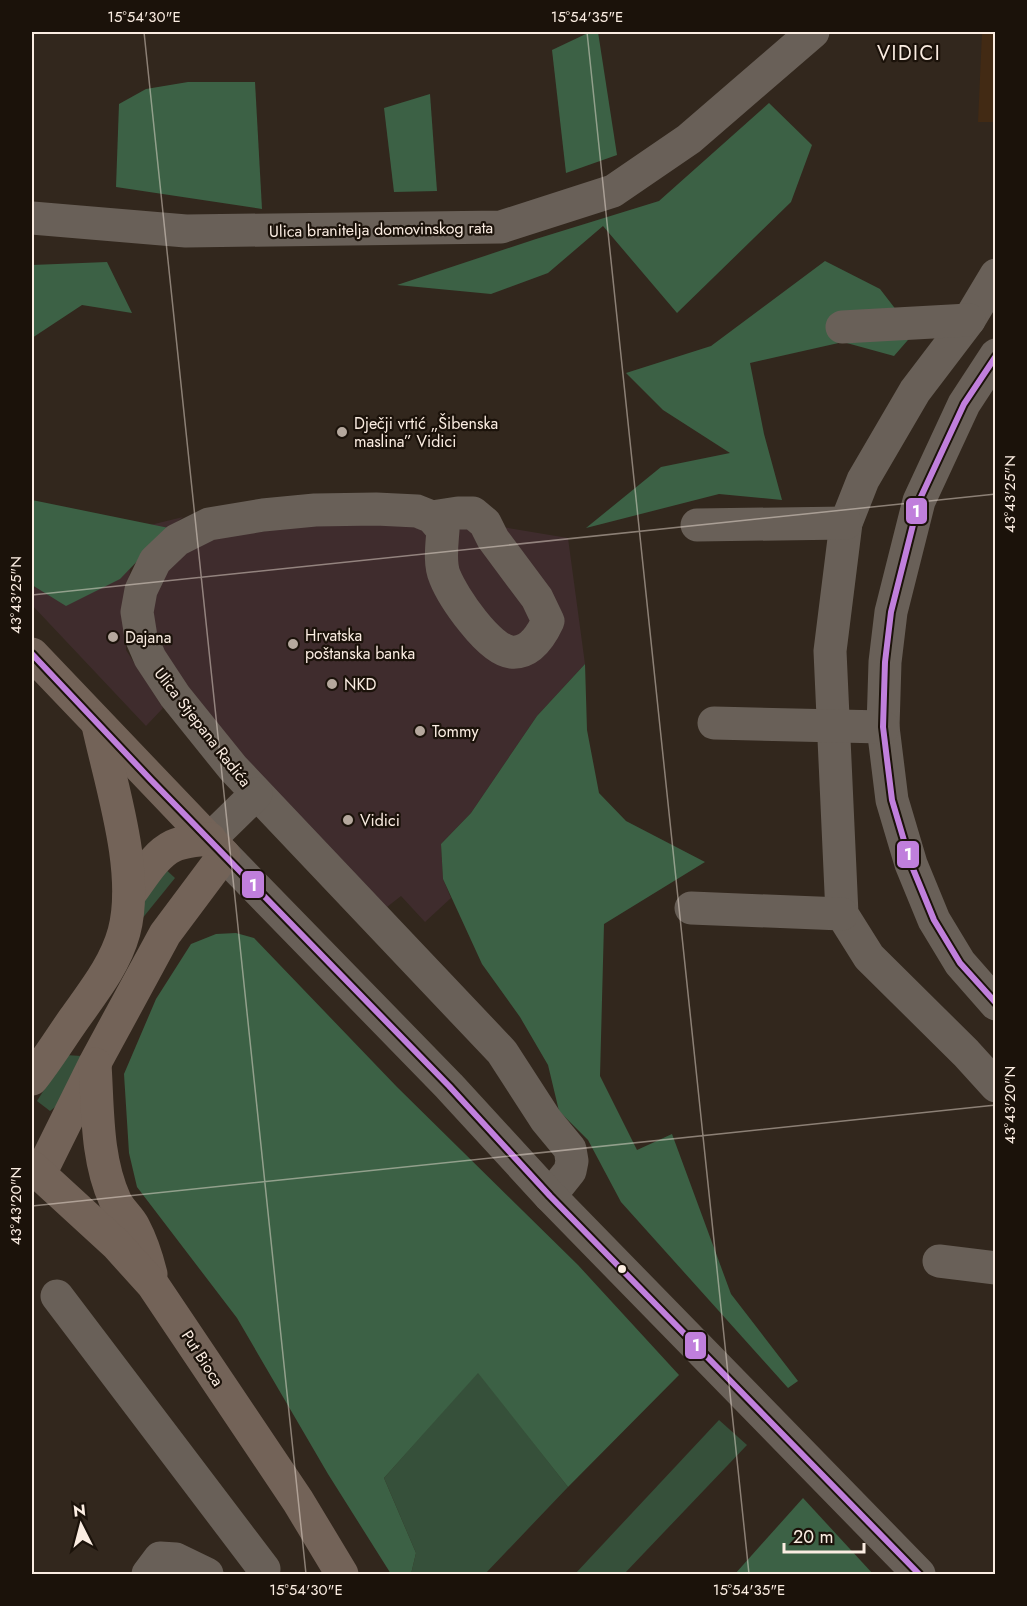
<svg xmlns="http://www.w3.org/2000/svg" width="1027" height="1606" viewBox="0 0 1027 1606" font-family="Jost,sans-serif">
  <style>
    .commercial { fill: #3f2c2d }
    .built { fill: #422a14 }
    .green { fill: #36503a }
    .forest { fill: #3c6145 }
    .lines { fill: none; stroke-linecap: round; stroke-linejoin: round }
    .minor { stroke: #696058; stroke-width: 33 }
    .major { stroke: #736358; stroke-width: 33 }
    .bus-1-casing { stroke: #1b120a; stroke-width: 10 }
    .bus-1 { stroke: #c07fdc; stroke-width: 6 }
    .ticks { fill: none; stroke: #fbede2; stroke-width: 1.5; stroke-opacity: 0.45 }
    .poi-dot { fill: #b5a89d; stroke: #1b120a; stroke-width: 2 }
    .bus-dot { fill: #fbede2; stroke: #1b120a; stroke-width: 2 }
    .labels { text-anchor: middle; stroke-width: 4.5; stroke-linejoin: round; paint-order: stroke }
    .street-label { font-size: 16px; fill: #fbede2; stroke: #1b120a }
    .poi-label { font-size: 16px; fill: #fbede2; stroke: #1b120a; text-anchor: start }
    .quarter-label { font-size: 20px; letter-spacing: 1.5px; fill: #fbede2; stroke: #1b120a }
    .line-badge { stroke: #1b120a; stroke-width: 2 }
    .badge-label { font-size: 16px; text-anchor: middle; font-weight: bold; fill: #fff }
    .neatline { fill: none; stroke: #fbede2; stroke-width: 2 }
    .ticks-label { font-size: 15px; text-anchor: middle; fill: #fbede2 }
  </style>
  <rect width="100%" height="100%" fill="#32271d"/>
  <!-- commercial -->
  <g class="commercial">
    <path d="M183 517 169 528 130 569 126 650 163 708 146 726 32 605V595L39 576 142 527Z"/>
    <path d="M314 517 449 518 568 538 585 664 537 716 471 813 441 844 443 879 451 898 425 922 401 896 387 907 213 727 158 645 149 613 159 583 184 549 226 533Z"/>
  </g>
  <!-- built -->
  <path class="built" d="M979 32H995V122H978L982 33Z"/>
  <!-- green -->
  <g class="green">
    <path d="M162 866 175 878 141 920 136 918Z"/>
    <path d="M66 1055 81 1056 59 1104 50 1111 37 1101Z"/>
    <path d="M478 1372 568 1487 485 1574H411L416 1553 384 1478Z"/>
    <path d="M719 1420 747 1445 624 1574H575Z"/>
  </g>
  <!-- forest -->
  <g class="forest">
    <path d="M590 32H598L617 155 566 173 552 50Z"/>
    <path d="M188 82H255L262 209 116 187 119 104 146 89Z"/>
    <path d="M430 94 437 191 394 192 384 108Z"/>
    <path d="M769 103 812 145 791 202 677 313 603 226 548 273 491 294 397 285 536 239 659 201Z"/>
    <path d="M825 261 880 289 914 333 894 356 843 342 750 363 764 434 782 500 719 494 586 528 661 467 730 453 663 410 626 373 711 346Z"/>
    <path d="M107 262 132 313 82 305 32 338V265Z"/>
    <path d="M32 500 169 528 120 579 66 606 32 585Z"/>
    <path d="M585 664 587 730 599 793 626 821 705 862 604 924 600 1076 637 1150 672 1134 731 1294 798 1381 788 1388 621 1202 588 1140 559 1111 548 1065 520 1017 482 964 443 879 441 844 471 813 537 716Z"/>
    <path d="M236 933 254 938 397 1087 578 1265 679 1375 568 1487 478 1373 384 1478 416 1553 411 1574H391L328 1474 237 1318 137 1187 129 1153 124 1074 156 999 191 944 216 934Z"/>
    <path d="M803 1498 873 1574H735Z"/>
  </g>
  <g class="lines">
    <!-- minor -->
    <g class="minor">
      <path d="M32 218 186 231 501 227 613 191 689 139 813 32"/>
      <path d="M996 275 969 320 915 391 863 480 846 523 830 651 842 914 869 957 966 1053 996 1086"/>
      <path d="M842 327 969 320"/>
      <path d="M996 355 964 404 919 501 891 612 885 662 883 727 892 800 911 864 934 920 960 963 996 1004"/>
      <path d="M432 517 458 513H473L485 523 493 539 537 598 548 621C541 636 530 654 511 652 489 650 453 597 445 577 439 564 442 544 443 530L432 517 417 511 376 509 315 510 263 515 209 524 177 540 155 561 141 590 137 612 141 637 150 658 175 696 233 768 502 1052 546 1120 570 1149 572 1161 570 1171 550 1196"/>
      <path d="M697 525 846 523"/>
      <path d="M714 723 883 727"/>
      <path d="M210 839 256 794"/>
      <path d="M224 855 449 1086 550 1196 919 1574"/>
      <path d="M691 908 842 914"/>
      <path d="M939 1261 996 1268"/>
      <path d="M57 1296 264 1569"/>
      <path d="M148 1574 160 1558 176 1559 207 1574"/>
    </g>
    <!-- major -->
    <g class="major">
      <path d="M32 654 224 855 165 934 95 1063 40 1174"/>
      <path d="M129 895C141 880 154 855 173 846 184 841 197 840 210 839"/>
      <path d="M95 1064C98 1110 96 1158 115 1200 119 1210 129 1217 134 1227 142 1242 147 1258 151 1274"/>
      <path d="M32 1079C47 1060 60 1039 74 1019 93 992 115 965 124 932 140 872 111 785 98 725"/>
      <path d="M32 1167 116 1244 153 1285 298 1501 342 1574"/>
    </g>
    <defs>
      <g id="bus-1">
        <path d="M996 356 964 404 919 501 891 612 885 662 883 727 892 800 911 864 934 920 960 963 996 1003"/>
        <path d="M32 654 151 780 449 1086 550 1196 919 1574"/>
      </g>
    </defs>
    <!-- bus-1 casing -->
    <use href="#bus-1" class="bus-1-casing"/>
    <!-- bus-1 -->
    <use href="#bus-1" class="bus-1"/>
  </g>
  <!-- ticks -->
  <path class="ticks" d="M144 32 306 1574M587 32 749 1574M32 595 996 494M32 1206 996 1105"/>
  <!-- markers -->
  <g class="poi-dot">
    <circle cx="342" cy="432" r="6"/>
    <circle cx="113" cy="637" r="6"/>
    <circle cx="293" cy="644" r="6"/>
    <circle cx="332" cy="684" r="6"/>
    <circle cx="420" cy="731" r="6"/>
    <circle cx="348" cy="820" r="6"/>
  </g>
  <circle class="bus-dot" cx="622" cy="1269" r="5"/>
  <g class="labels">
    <!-- street labels -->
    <g class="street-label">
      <text transform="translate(381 229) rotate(-1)" y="6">Ulica branitelja domovinskog rata</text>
      <text transform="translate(203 727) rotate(52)" y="6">Ulica Stjepana Radića</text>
      <text transform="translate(203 1358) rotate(57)" y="6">Put Bioca</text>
    </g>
    <!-- poi labels -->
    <g class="poi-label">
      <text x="354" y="429">Dječji vrtić „Šibenska<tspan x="354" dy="18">maslina” Vidici</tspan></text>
      <text x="305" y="641">Hrvatska<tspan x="305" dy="18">poštanska banka</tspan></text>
      <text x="125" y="643">Dajana</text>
      <text x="344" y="690">NKD</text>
      <text x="432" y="737">Tommy</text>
      <text x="360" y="826">Vidici</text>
    </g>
    <!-- quarter labels -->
    <g class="quarter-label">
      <text x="909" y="60">VIDICI</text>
    </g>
  </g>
  <g class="line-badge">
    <rect x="905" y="497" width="23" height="28" rx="6" fill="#c07fdc"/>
    <rect x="896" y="840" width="24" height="29" rx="6" fill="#c07fdc"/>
    <rect x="241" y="870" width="24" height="29" rx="6" fill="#c07fdc"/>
    <rect x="684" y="1331" width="23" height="29" rx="6" fill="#c07fdc"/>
  </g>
  <g class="badge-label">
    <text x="916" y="517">1</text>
    <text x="908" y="860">1</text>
    <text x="253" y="891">1</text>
    <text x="696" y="1351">1</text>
  </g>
  <!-- border -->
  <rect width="1027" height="1606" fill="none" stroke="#1b120a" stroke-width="66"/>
  <!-- north arrow -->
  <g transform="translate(81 1525) rotate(354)" stroke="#1b120a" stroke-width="4.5" paint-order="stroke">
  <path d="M0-4.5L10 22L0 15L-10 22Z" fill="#fbede2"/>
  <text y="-9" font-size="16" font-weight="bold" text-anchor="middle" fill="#fbede2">N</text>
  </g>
  <!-- scale -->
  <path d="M784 1543v9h80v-9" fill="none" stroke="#fbede2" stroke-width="3"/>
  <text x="793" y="1543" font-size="18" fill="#fbede2" stroke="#1b120a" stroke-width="4.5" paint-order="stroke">20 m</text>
  <rect x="33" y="33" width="961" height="1540" class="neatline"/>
  <g class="ticks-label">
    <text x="144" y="22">15°54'30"E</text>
    <text x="587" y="22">15°54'35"E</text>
    <text transform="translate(1010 494) rotate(-90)" y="5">43°43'25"N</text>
    <text transform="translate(16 595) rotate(-90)" y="5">43°43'25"N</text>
    <text transform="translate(1010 1105) rotate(-90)" y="5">43°43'20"N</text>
    <text transform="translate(16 1206) rotate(-90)" y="5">43°43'20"N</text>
    <text x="306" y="1595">15°54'30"E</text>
    <text x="749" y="1595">15°54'35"E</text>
  </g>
</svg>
